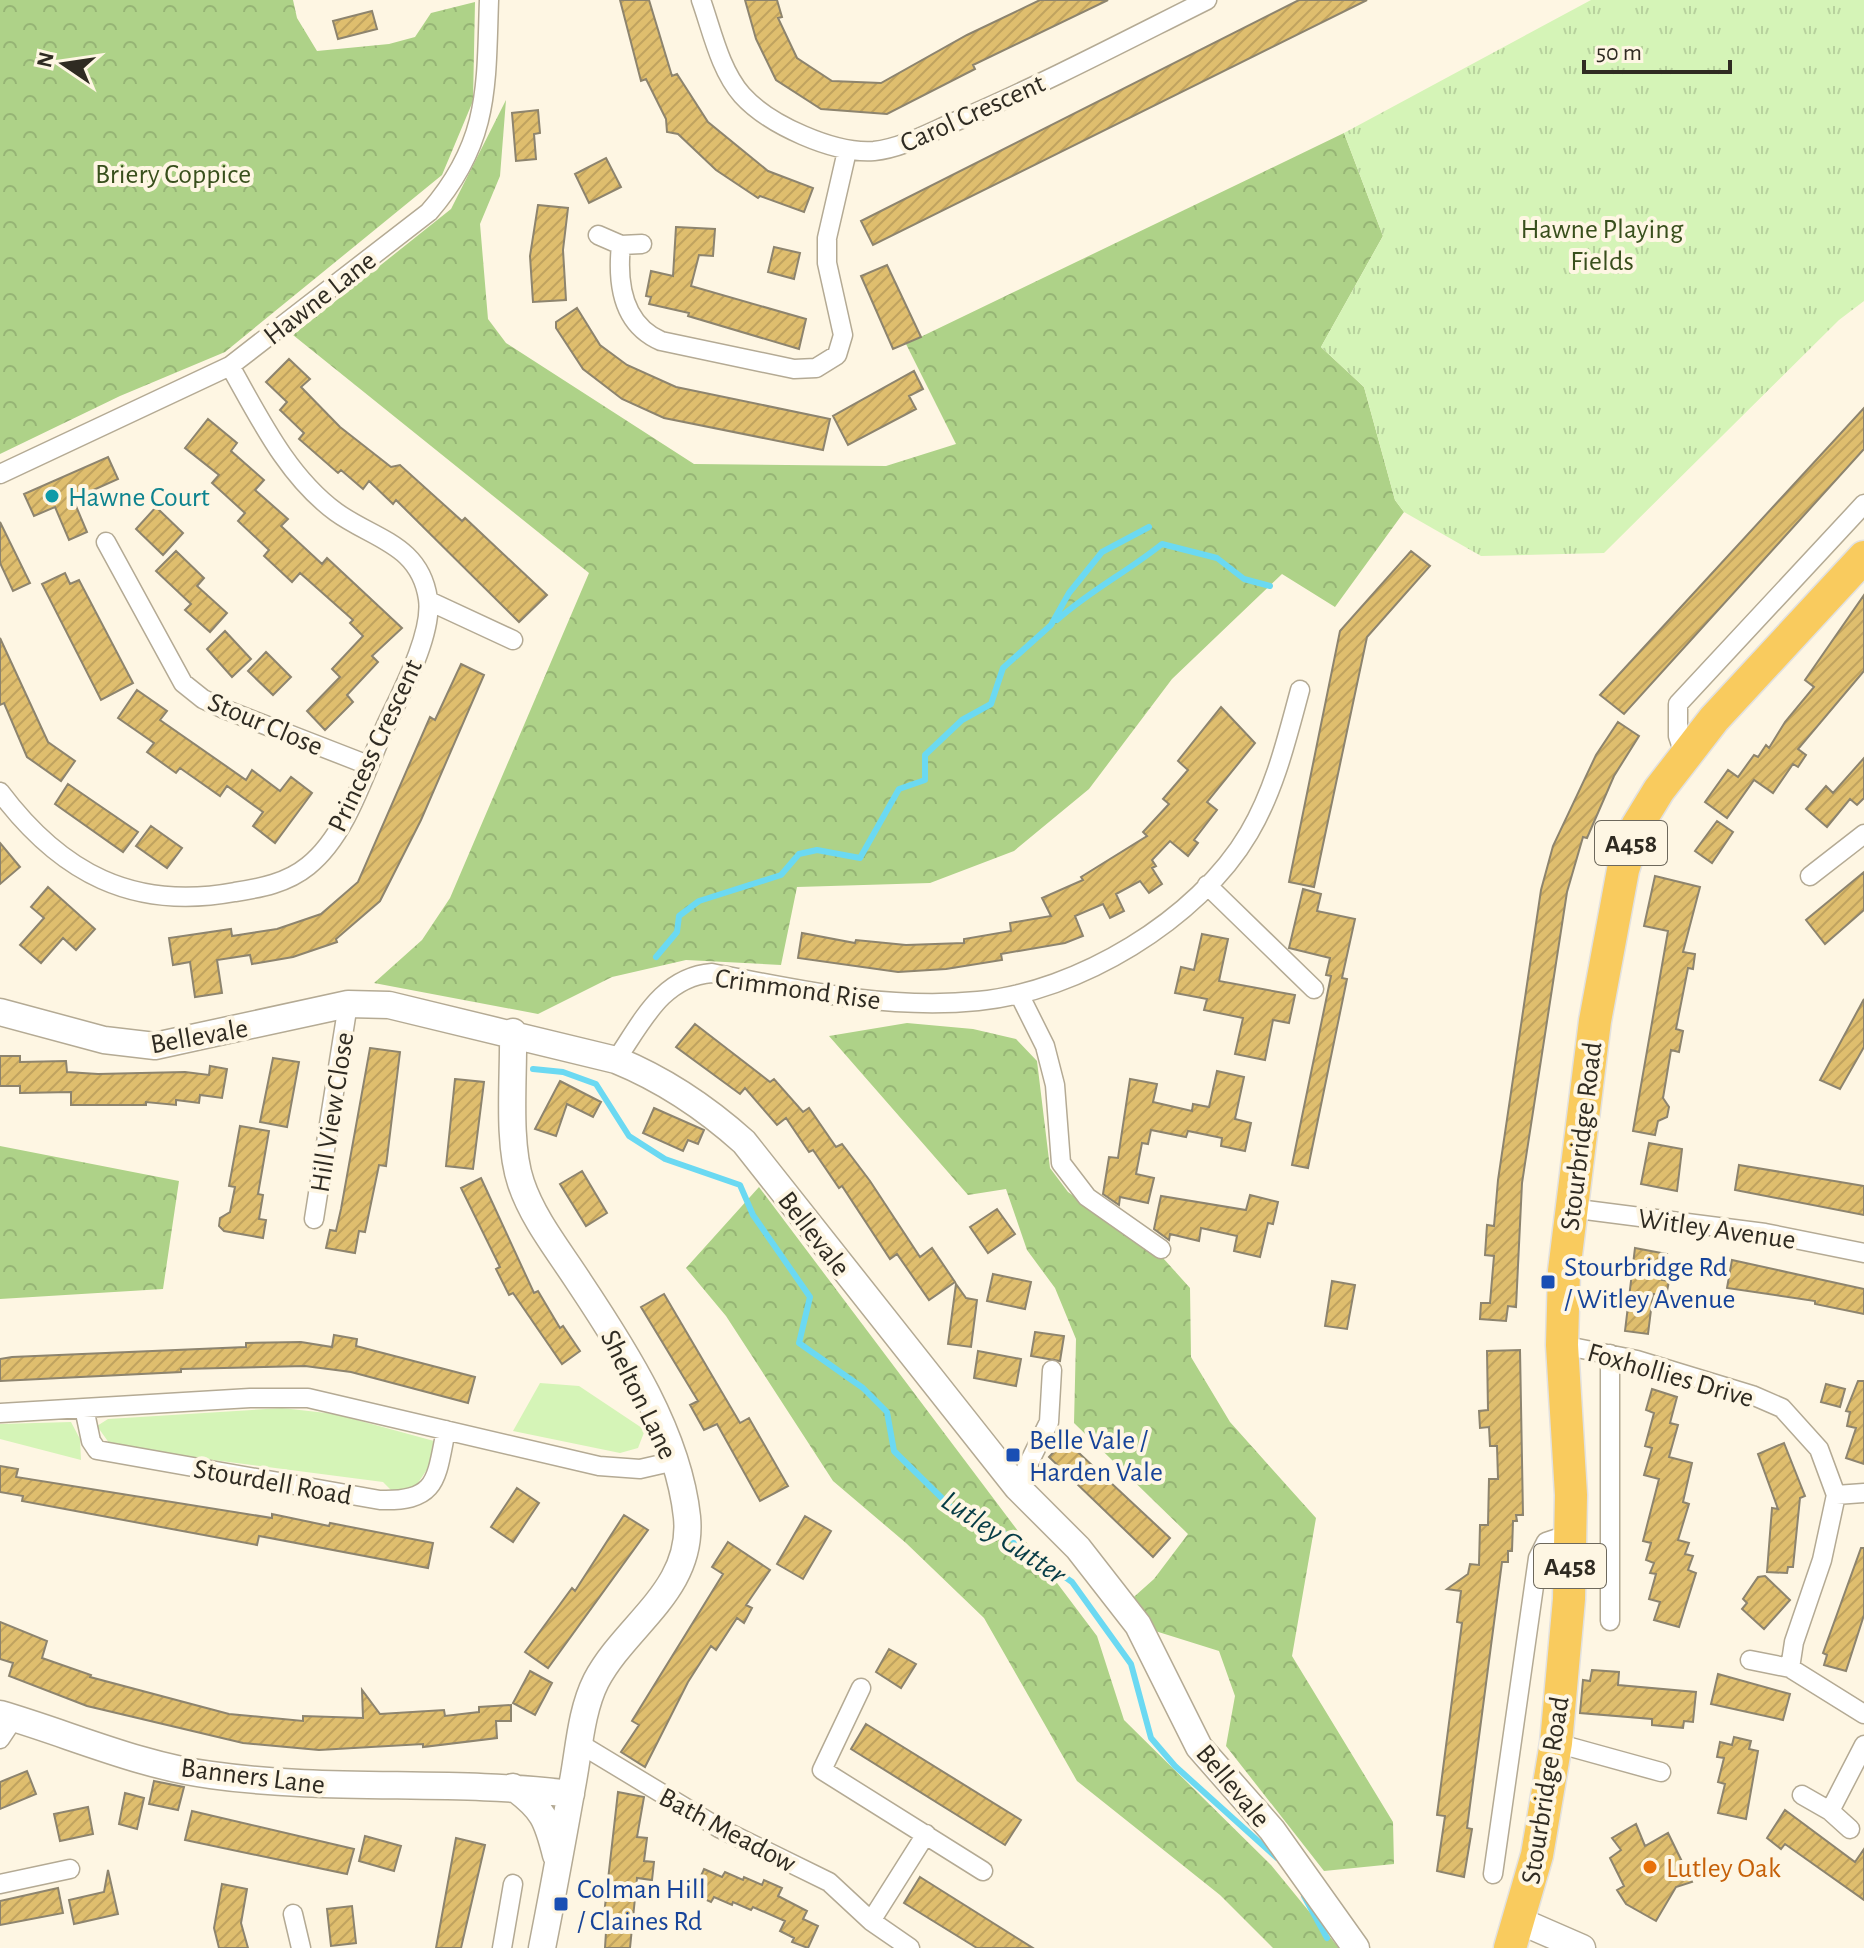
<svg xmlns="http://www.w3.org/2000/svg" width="1864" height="1948" font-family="'Alegreya Sans',sans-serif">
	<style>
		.green { fill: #d5f4b7 }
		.forest { fill: url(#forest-crowns) }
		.park { fill: url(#park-tufts) }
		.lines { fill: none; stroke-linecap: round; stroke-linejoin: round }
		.stream { stroke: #6bd9f2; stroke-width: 6 }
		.building { fill: url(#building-hatch); stroke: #8d846e; stroke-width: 2 }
		.street-casing { stroke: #b4aa94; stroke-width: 21 }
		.secondary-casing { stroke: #b4aa94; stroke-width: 29 }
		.highway-casing { stroke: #e2e1e0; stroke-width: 35 }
		.street { stroke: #fff; stroke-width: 18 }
		.secondary { stroke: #fff; stroke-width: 26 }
		.highway { stroke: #f9cb5e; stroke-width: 32 }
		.culture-dot { fill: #0f9aa8; stroke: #fef6e3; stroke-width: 3 }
		.transit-dot { fill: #1a4fb4; stroke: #fef6e3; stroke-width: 3 }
		.food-dot { fill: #e8710a; stroke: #fef6e3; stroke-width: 3 }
		.labels { text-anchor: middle; stroke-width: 8; stroke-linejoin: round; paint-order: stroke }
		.shield { fill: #fef6e3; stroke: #6d685c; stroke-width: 2 }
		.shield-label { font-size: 26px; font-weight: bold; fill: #2f2b22 }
		.street-label { font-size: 28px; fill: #2f2b22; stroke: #fef6e3 }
		.park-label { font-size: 28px; fill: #384f1c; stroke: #fef6e3 }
		.culture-label { font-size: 28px; fill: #0d838f; stroke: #fef6e3; text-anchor: start }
		.transit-label { font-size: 28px; fill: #164399; stroke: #fef6e3; text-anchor: start }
		.food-label { font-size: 28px; fill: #c56008; stroke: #fef6e3; text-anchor: start }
		.water-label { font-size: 30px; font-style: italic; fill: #063c46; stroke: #fef6e3 }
	</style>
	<defs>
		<pattern id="forest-crowns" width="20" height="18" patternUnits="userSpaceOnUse" patternTransform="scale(2)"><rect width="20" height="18" fill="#aed288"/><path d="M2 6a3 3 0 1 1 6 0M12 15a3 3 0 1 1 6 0" fill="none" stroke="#96b475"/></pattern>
		<pattern id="park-tufts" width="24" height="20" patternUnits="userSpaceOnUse" patternTransform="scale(2)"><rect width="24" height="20" fill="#d5f4b7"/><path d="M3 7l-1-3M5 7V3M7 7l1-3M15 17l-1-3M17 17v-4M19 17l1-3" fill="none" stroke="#b7d19d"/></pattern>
		<pattern id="building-hatch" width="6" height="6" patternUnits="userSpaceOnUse" patternTransform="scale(2)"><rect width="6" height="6" fill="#dfbe6e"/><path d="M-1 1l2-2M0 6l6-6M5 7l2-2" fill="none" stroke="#c0a35f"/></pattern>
	</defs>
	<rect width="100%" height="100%" fill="#fef6e3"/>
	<path class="green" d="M540 1383 579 1386 645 1430 638 1448 620 1453 513 1431Z
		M282 1408 335 1414 434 1441 432 1462 414 1489 394 1493 383 1482 112 1447 97 1426 108 1419Z
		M71 1422 80 1439 81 1460 0 1439V1424Z"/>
	<path class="forest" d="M0 0H293L297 18 317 51 389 44 415 37 431 13 475 2 473 101 442 175 225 352 120 396 0 454Z
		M506 100 500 176 480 224 488 319 506 343 694 464 886 466 956 444 906 344 1344 133 1383 236 1321 347 1364 387 1395 500 1404 512 1335 607 1282 574 1172 679 1089 789 1014 851 930 883 797 887 781 965 686 960 612 977 538 1014 374 983 422 940 450 898 589 573 293 335 451 209Z
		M907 1023 973 1029 1016 1039 1037 1061 1050 1168 1068 1192 1163 1258 1190 1288 1191 1357 1230 1422 1316 1518 1292 1656 1393 1822 1394 1864 1324 1871 1226 1746 1235 1696 1219 1651 1152 1630 1126 1604 1154 1579 1188 1534 1074 1423 1076 1339 1055 1288 1027 1250 1006 1189 968 1195 829 1036Z
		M0 1146 179 1181 163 1289 0 1299Z
		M759 1187 1097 1636 1124 1720 1271 1865 1339 1948H1273L1220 1895 1077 1781 984 1618 906 1543 833 1481 726 1316 686 1268Z"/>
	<path class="park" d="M1591 0H1864V301L1839 320 1604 553 1481 556 1404 512 1395 500 1364 387 1321 347 1383 236 1344 133Z"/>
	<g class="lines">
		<path class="stream" d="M1057 620C1091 590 1127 572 1162 544L1217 558 1244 579 1270 586
			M656 957 677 932 679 916 699 901 781 875 799 854 817 850 860 858 899 789 925 780V755L962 720 991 704 1003 668 1051 625 1069 593 1102 552 1149 527
			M533 1069 563 1072 596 1084 629 1136 665 1159 740 1185 753 1215 810 1297 799 1343 863 1388 887 1412 894 1451 954 1510 992 1525 1072 1582 1131 1664 1151 1738 1175 1766 1277 1858
			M1304 1896 1327 1938"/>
	</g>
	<path class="building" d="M620 0H649L672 76 677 74 708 122 768 171 813 188 804 212 760 196 758 198 716 170 678 134 667 132 666 119 646 79 641 81Z
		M745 0H777L782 17 778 18 797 58 832 81 881 83 967 35 1040 0H1108L973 65 975 69 887 114 821 109 776 80 756 39Z
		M1299 0H1367L873 245 861 221Z
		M372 11 377 29 338 39 333 21Z
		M538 110 540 133 534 134 536 159 516 161 512 113Z
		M606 158 621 187 589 203 575 174Z
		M538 205 568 208 563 250 566 300 533 302 530 256Z
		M676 227 715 229 713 256 699 255 691 286 806 319 799 349 688 316 689 313 649 304 651 297 646 296 651 271 673 276Z
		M774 247 800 253 794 279 768 272Z
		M887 265 921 337 893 349 861 276Z
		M577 308 600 345 627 365 676 387 830 419 823 450 664 418 622 399 583 369 556 328V322Z
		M289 359 310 379 301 387 340 427 391 467 400 465 462 521 465 518 547 595 519 622 396 500 393 504 369 481 363 489 341 470 338 473 299 439 304 433 280 410 287 402 266 382Z
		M914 371 923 389 909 396 916 409 848 445 833 416Z
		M1864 408V449L1624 714 1600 695Z
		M208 419 237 443 231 451 264 480 255 490 288 519 281 526 322 564 327 558 402 628 372 656 378 662 347 695 353 702 325 730 307 711 340 677 332 669 363 636 350 623 353 620 300 573 292 582 264 556 269 550 238 521 245 513 212 483 219 475 185 448Z
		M108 457 118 479 73 499 87 532 69 540 55 507 34 516 24 494Z
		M156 507 183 533 163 555 136 529Z
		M0 522 30 583 13 591 0 563Z
		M176 551 204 578 197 586 227 613 210 632 185 610 191 604 156 571Z
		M1411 551 1430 566 1367 637 1314 887 1289 882 1340 631Z
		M65 573 70 584 79 580 133 683 101 700 42 584Z
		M1864 595V671L1798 749 1806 755 1798 767 1793 764 1773 793 1754 780 1727 818 1705 802 1728 770 1738 777 1754 755 1758 757 1766 745 1769 748 1785 722 1814 687 1805 680Z
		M225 631 251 659 232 677 207 649Z
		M0 638 48 742 75 761 61 781 27 757 4 703 0 705Z
		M266 652 291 677 273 695 248 671Z
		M461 664 484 675 421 820 380 901 336 939 337 942 293 957 252 964 250 955 217 960 222 993 195 997 190 962 173 965 169 938 231 929 232 936 277 929 321 914 358 882 430 717 435 720Z
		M137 690 167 711 160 720 246 780 252 770 280 791 291 777 312 793 275 843 253 826 263 812 227 786 220 796 180 768 176 773 147 752 154 743 118 718Z
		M1221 707 1255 743 1207 802 1217 810 1194 840 1198 843 1188 856 1170 841 1152 860 1156 866 1152 868 1162 884 1149 893 1140 881 1116 894 1124 911 1110 918 1103 904 1075 916 1083 936 1065 943 1001 954 1002 960 946 969 898 972 798 958 802 933 855 943 856 940 906 945 964 943V939L1011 931 1010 923 1051 916 1042 898 1083 880 1081 877 1147 836 1143 832 1169 804 1163 799 1188 770 1178 761Z
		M1618 722 1639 736 1614 776 1587 838 1583 837 1567 892 1522 1183 1516 1307 1508 1306 1506 1321 1480 1319 1481 1303H1490L1494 1256 1485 1255 1487 1225 1494 1226 1498 1180 1541 890 1553 846 1596 755Z
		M1864 758V798L1857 805 1850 799 1827 827 1806 809 1826 786 1833 793Z
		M68 784 138 832 123 852 55 804Z
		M1717 821 1733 832 1712 863 1695 851Z
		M151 826 182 848 167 868 136 846Z
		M0 843 20 867 0 884Z
		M1864 872V910L1825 944 1806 920Z
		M1655 876 1700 887 1683 952 1695 954 1693 969 1688 968 1676 1029 1683 1031 1679 1052 1671 1050 1663 1098 1669 1107 1667 1117 1658 1121 1655 1135 1633 1131 1668 931 1644 926Z
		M48 887 95 929 76 950 63 938 41 963 20 945 44 918 31 907Z
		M1303 889 1321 894 1317 911 1355 919 1342 978 1347 979 1308 1168 1292 1165 1331 976 1326 975 1330 958 1289 948Z
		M1202 934 1228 939 1219 981 1295 995 1289 1023 1273 1020 1265 1060 1235 1054 1243 1018 1204 1010 1207 999 1175 993 1181 967 1194 970Z
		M1864 999V1047L1840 1089 1820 1080Z
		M695 1024 770 1082 774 1079 803 1112 809 1108 836 1147 842 1144 870 1181 920 1257 932 1248 955 1282 929 1300 897 1254 890 1259 842 1186 839 1188 813 1150 809 1152 786 1118 777 1125 745 1088 740 1094 676 1047Z
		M370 1048 400 1052 386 1166 379 1165 365 1232 359 1231 355 1253 326 1248 330 1230 336 1231 341 1209Z
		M0 1056H20V1062L66 1061 67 1072 98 1074 185 1072 209 1075 210 1066 227 1069 222 1098 200 1095 199 1103 176 1100V1105L146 1102V1105H71V1092L20 1093V1086H0Z
		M273 1058 299 1062 287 1127 260 1122Z
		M1217 1071 1244 1077 1235 1119 1251 1123 1245 1151 1221 1146 1222 1138 1188 1131 1186 1137 1151 1130 1148 1144 1142 1143 1136 1174 1154 1178 1148 1203 1120 1197 1119 1205 1103 1194 1109 1157 1118 1158 1130 1079 1157 1084 1153 1102 1192 1111 1193 1104 1209 1107Z
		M455 1079 484 1082 473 1169 446 1166Z
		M560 1081 601 1102 593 1117 567 1104 556 1136 535 1129Z
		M654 1108 704 1130 698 1144 688 1140 683 1151 643 1133Z
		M240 1126 269 1131 258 1194 263 1195 259 1219 266 1220 263 1238 224 1231 219 1226 220 1218 230 1212 235 1187 229 1186Z
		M1649 1143 1682 1149 1677 1191 1641 1184Z
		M1739 1165 1864 1186V1215L1735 1190Z
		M582 1171 607 1213 586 1226 560 1184Z
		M481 1178 534 1293 538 1291 560 1328 563 1326 580 1351 562 1364 513 1293 509 1295 496 1269 500 1267 461 1188Z
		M1250 1195 1278 1202 1273 1224 1268 1223 1260 1257 1234 1251 1237 1236 1201 1228 1199 1241 1170 1234 1169 1240 1154 1229 1161 1196 1246 1210Z
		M997 1209 1015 1234 988 1253 970 1227Z
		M1635 1248 1667 1254 1662 1280 1669 1281 1666 1296 1653 1294 1648 1334 1625 1331Z
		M1732 1260 1864 1289V1314L1815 1304V1301L1727 1288Z
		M993 1274 1031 1282 1025 1309 987 1301Z
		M1332 1281 1355 1285 1347 1329 1325 1326Z
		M956 1284 966 1298 977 1300 971 1347 948 1344Z
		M664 1294 740 1423 749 1418 788 1486 760 1501 717 1424 704 1430 690 1405 698 1401 641 1307Z
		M1035 1332 1064 1336 1060 1361 1031 1356Z
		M334 1335 357 1339 356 1346 475 1377 468 1403 351 1372 305 1366 181 1369V1372L0 1381V1359L12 1357 246 1347V1343L301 1342 332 1347Z
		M1520 1350 1523 1515H1516L1517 1521H1513L1512 1551H1508V1562H1502L1467 1828 1472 1829 1464 1877 1437 1871 1445 1816 1437 1815 1462 1623 1457 1622 1461 1591 1447 1589 1468 1574 1470 1564 1479 1565 1480 1525H1488L1489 1479H1498L1497 1446H1490L1489 1427 1480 1428 1479 1411 1488 1410 1487 1351Z
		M978 1351 1021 1359 1016 1386 974 1378Z
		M1858 1381H1864V1464L1846 1458 1856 1428 1847 1426 1850 1412 1846 1411Z
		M1826 1384 1845 1389 1840 1407 1821 1402Z
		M1652 1389 1677 1397 1670 1423 1678 1425 1669 1457 1692 1463 1683 1502 1689 1504 1678 1540 1689 1543 1685 1554 1693 1556 1688 1570 1696 1573 1679 1627 1654 1620 1660 1602 1649 1599 1656 1574 1650 1573 1654 1563 1646 1560 1651 1543 1643 1541 1659 1479 1644 1475 1652 1448 1645 1446 1654 1413 1646 1410Z
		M1065 1440 1170 1538 1153 1557 1049 1457Z
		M1784 1443 1805 1496 1800 1498 1793 1567H1788L1787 1573 1767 1572 1772 1508 1778 1509 1758 1454Z
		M0 1466 18 1469 16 1477 272 1518V1514L329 1526 330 1523 433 1543 428 1568 259 1536 257 1545 22 1501 23 1496 0 1492Z
		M517 1488 539 1503 513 1542 491 1527Z
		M624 1515 648 1530 548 1668 525 1652 572 1588 575 1591Z
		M805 1516 831 1531 803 1579 777 1564Z
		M728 1542 770 1570 746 1605 752 1608 744 1623 737 1618 716 1650 711 1646 688 1682 645 1767 621 1752 639 1725 632 1721 723 1574 712 1567Z
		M1861 1548H1864V1615L1846 1671 1824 1665 1827 1655 1823 1653Z
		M1765 1576 1790 1600 1764 1629 1742 1609 1747 1603 1743 1599 1758 1577Z
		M0 1622 47 1641 42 1658 91 1675 90 1677 229 1714 303 1721V1716L363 1718 362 1690 380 1714 444 1710 445 1716 479 1712V1707L511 1705V1721H496L497 1738 423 1747V1744L319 1750 243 1743 87 1706 9 1676 13 1663 0 1659Z
		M889 1649 916 1664 901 1688 876 1672Z
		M1592 1670 1619 1672 1618 1685 1696 1692 1693 1722 1684 1721 1683 1728 1652 1725V1719L1580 1713 1583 1680 1590 1681Z
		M530 1671 552 1683 535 1715 513 1703Z
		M1718 1674 1790 1694 1783 1720 1711 1704Z
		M866 1724 1021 1820 1005 1845 851 1749Z
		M1734 1737 1751 1741 1749 1749 1758 1751 1746 1819 1718 1813 1725 1784 1718 1782 1724 1758 1717 1757 1720 1742 1732 1745Z
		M27 1771 36 1794 0 1809V1782Z
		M154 1781 184 1787 178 1810 149 1804Z
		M618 1792 644 1797 637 1837 647 1838 644 1861 654 1862 652 1880 637 1878 630 1948H605L607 1916 604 1915Z
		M125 1793 144 1798 137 1829 119 1824Z
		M88 1807 93 1834 60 1841 54 1814Z
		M1785 1810 1855 1862 1864 1849V1900L1785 1844 1781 1849 1767 1838Z
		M192 1811 354 1849 347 1874 185 1840Z
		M1636 1824 1645 1846 1668 1833 1692 1882 1676 1887 1656 1921 1626 1904 1617 1890 1624 1886 1610 1858 1621 1850 1612 1838Z
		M365 1836 401 1846 394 1871 359 1861Z
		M456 1838 485 1845 461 1948H436Z
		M704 1869 722 1877 725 1872 743 1880 744 1877 762 1885 764 1880 782 1888 778 1896 807 1911 803 1919 818 1926 808 1948 792 1942 794 1938 780 1931 785 1921 753 1907 751 1910 733 1902 732 1905 714 1897 711 1902 693 1894Z
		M108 1870 118 1914 74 1924 69 1900 104 1892Z
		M920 1877 1033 1948H977L904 1903Z
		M222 1884 247 1889 241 1923 248 1948H219L214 1928Z
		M58 1888 63 1913 0 1925V1901Z
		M352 1906 356 1943 331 1946 327 1909Z"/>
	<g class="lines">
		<g class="street-casing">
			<path id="street" d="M701 0C712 31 720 70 742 95 769 125 834 154 874 151 903 148 932 131 959 120 1043 84 1125 41 1207 0
				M598 235 621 245 642 244
				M621 245C617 283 622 324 661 341L794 369 816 368 837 355 843 335 827 263V238L847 151
				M0 474 230 366 429 212C490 142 486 87 489 0
				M106 542 183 683 203 699 224 709 368 765
				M429 601 513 640
				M1685 757 1678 736V704L1864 504
				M0 792C61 873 133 911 235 892 261 888 287 883 308 866 348 834 365 771 386 725 401 693 433 634 428 599 420 544 373 539 336 512 287 476 259 417 230 366
				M1810 876 1864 834
				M1207 885 1314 989
				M1019 994 1045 1046 1055 1085 1061 1163 1087 1197 1161 1249
				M616 1060C642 1022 662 977 712 973 800 990 888 1010 978 1001 1077 992 1198 920 1249 833 1275 789 1287 738 1300 690
				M1570 1208 1765 1233 1864 1253
				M314 1219 348 1004
				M1562 1345 1637 1360 1752 1395 1782 1408 1819 1449 1836 1495 1822 1560 1794 1642 1790 1668 1864 1714
				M1610 1354V1621
				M84 1408 91 1441 97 1450 380 1500C438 1502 436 1479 446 1430
				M0 1413 250 1398H308L599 1466 640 1469 675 1461
				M1017 1487 1049 1422 1052 1370
				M1836 1495 1864 1493
				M1750 1660 1790 1668
				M861 1688 822 1770 983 1871
				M0 1739 14 1718
				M1556 1743 1661 1772
				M580 1744 719 1828 829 1882 871 1921 910 1948
				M1802 1795 1830 1811 1850 1829
				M1830 1811 1864 1745
				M1493 1874 1538 1558 1546 1542 1570 1534
				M0 1884 70 1869
				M293 1914 301 1948
				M871 1921 926 1834
				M502 1948 513 1884"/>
		</g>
		<g class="secondary-casing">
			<path id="secondary" d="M0 1012 104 1040 155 1046 348 1004 389 1005 616 1060C665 1080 705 1107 744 1142L1017 1487 1078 1548 1138 1625 1199 1747 1272 1830 1356 1948
				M513 1032C514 1077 507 1142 521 1183 533 1219 559 1251 579 1282 625 1351 678 1433 687 1517 694 1590 626 1624 596 1681 581 1711 579 1749 573 1781 563 1837 553 1893 542 1948
				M0 1714C69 1734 140 1766 211 1775 331 1792 451 1779 571 1794
				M513 1787C543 1809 547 1819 556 1855
				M1520 1921 1582 1948"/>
		</g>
		<g class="highway-casing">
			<path id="highway" d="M1510 1948 1537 1855 1556 1743 1569 1599 1571 1495 1562 1345 1564 1271 1595 1021 1623 870 1637 826 1659 790 1714 719 1864 557"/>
		</g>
		<use href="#street" class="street"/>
		<use href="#secondary" class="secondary"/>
		<use href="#highway" class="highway"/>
	</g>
	<circle class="culture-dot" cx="52" cy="496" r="8"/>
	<g class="transit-dot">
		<rect x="1540" y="1274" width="16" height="16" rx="4"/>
		<rect x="1005" y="1447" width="16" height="16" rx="4"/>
		<rect x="553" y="1896" width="16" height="16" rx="4"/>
	</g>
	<circle class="food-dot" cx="1650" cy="1867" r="8"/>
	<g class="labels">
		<g class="shield">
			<rect x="1595" y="821" width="72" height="44" rx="6"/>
			<rect x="1534" y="1544" width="72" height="44" rx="6"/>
		</g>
		<g class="shield-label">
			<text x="1631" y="852">A458</text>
			<text x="1570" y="1575">A458</text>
		</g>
		<g class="street-label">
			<text transform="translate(972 112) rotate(-24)" y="10">Carol Crescent</text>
			<text transform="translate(319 297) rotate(-38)" y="10">Hawne Lane</text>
			<text transform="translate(266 723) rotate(23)" y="10">Stour Close</text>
			<text transform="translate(374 745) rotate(-65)" y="10">Princess Crescent</text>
			<text transform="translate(798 988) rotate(8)" y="10">Crimmond Rise</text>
			<text transform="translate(199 1035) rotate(-10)" y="10">Bellevale</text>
			<text transform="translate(331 1112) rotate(-81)" y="10">Hill View Close</text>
			<text transform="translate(1580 1136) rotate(-83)" y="10">Stourbridge Road</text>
			<text transform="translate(1717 1228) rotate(8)" y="10">Witley Avenue</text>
			<text transform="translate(815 1233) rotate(52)" y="10">Bellevale</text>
			<text transform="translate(1671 1374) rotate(16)" y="10">Foxhollies Drive</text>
			<text transform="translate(640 1394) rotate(64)" y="10">Shelton Lane</text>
			<text transform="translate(273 1481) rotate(10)" y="10">Stourdell Road</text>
			<text transform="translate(253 1775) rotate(7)" y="10">Banners Lane</text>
			<text transform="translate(1234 1785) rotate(50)" y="10">Bellevale</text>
			<text transform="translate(1544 1790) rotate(-81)" y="10">Stourbridge Road</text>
			<text transform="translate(728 1829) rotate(28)" y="10">Bath Meadow</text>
		</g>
		<g class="park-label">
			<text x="173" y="183">Briery Coppice</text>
			<text x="1602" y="238">Hawne Playing<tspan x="1602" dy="32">Fields</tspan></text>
		</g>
		<g class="culture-label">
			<text x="68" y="506">Hawne Court</text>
		</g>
		<g class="transit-label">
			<text x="1564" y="1276">Stourbridge Rd<tspan x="1564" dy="32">/ Witley Avenue</tspan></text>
			<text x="1029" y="1449">Belle Vale /<tspan x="1029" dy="32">Harden Vale</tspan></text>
			<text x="577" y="1898">Colman Hill<tspan x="577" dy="32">/ Claines Rd</tspan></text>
		</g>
		<g class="food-label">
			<text x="1666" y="1877">Lutley Oak</text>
		</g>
		<g class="water-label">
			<text transform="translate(1004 1537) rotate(34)" y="10">Lutley Gutter</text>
		</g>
	</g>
	<g transform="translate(64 64) rotate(283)" stroke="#fef6e3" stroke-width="6" paint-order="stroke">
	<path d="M0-6L14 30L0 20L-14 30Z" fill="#2f2b22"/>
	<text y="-12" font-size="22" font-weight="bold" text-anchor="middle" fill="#2f2b22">N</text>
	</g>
	<path d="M1584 60v12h146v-12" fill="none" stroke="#2f2b22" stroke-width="4"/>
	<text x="1596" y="60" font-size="24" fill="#2f2b22" stroke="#fef6e3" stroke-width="6" paint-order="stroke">50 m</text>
</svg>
